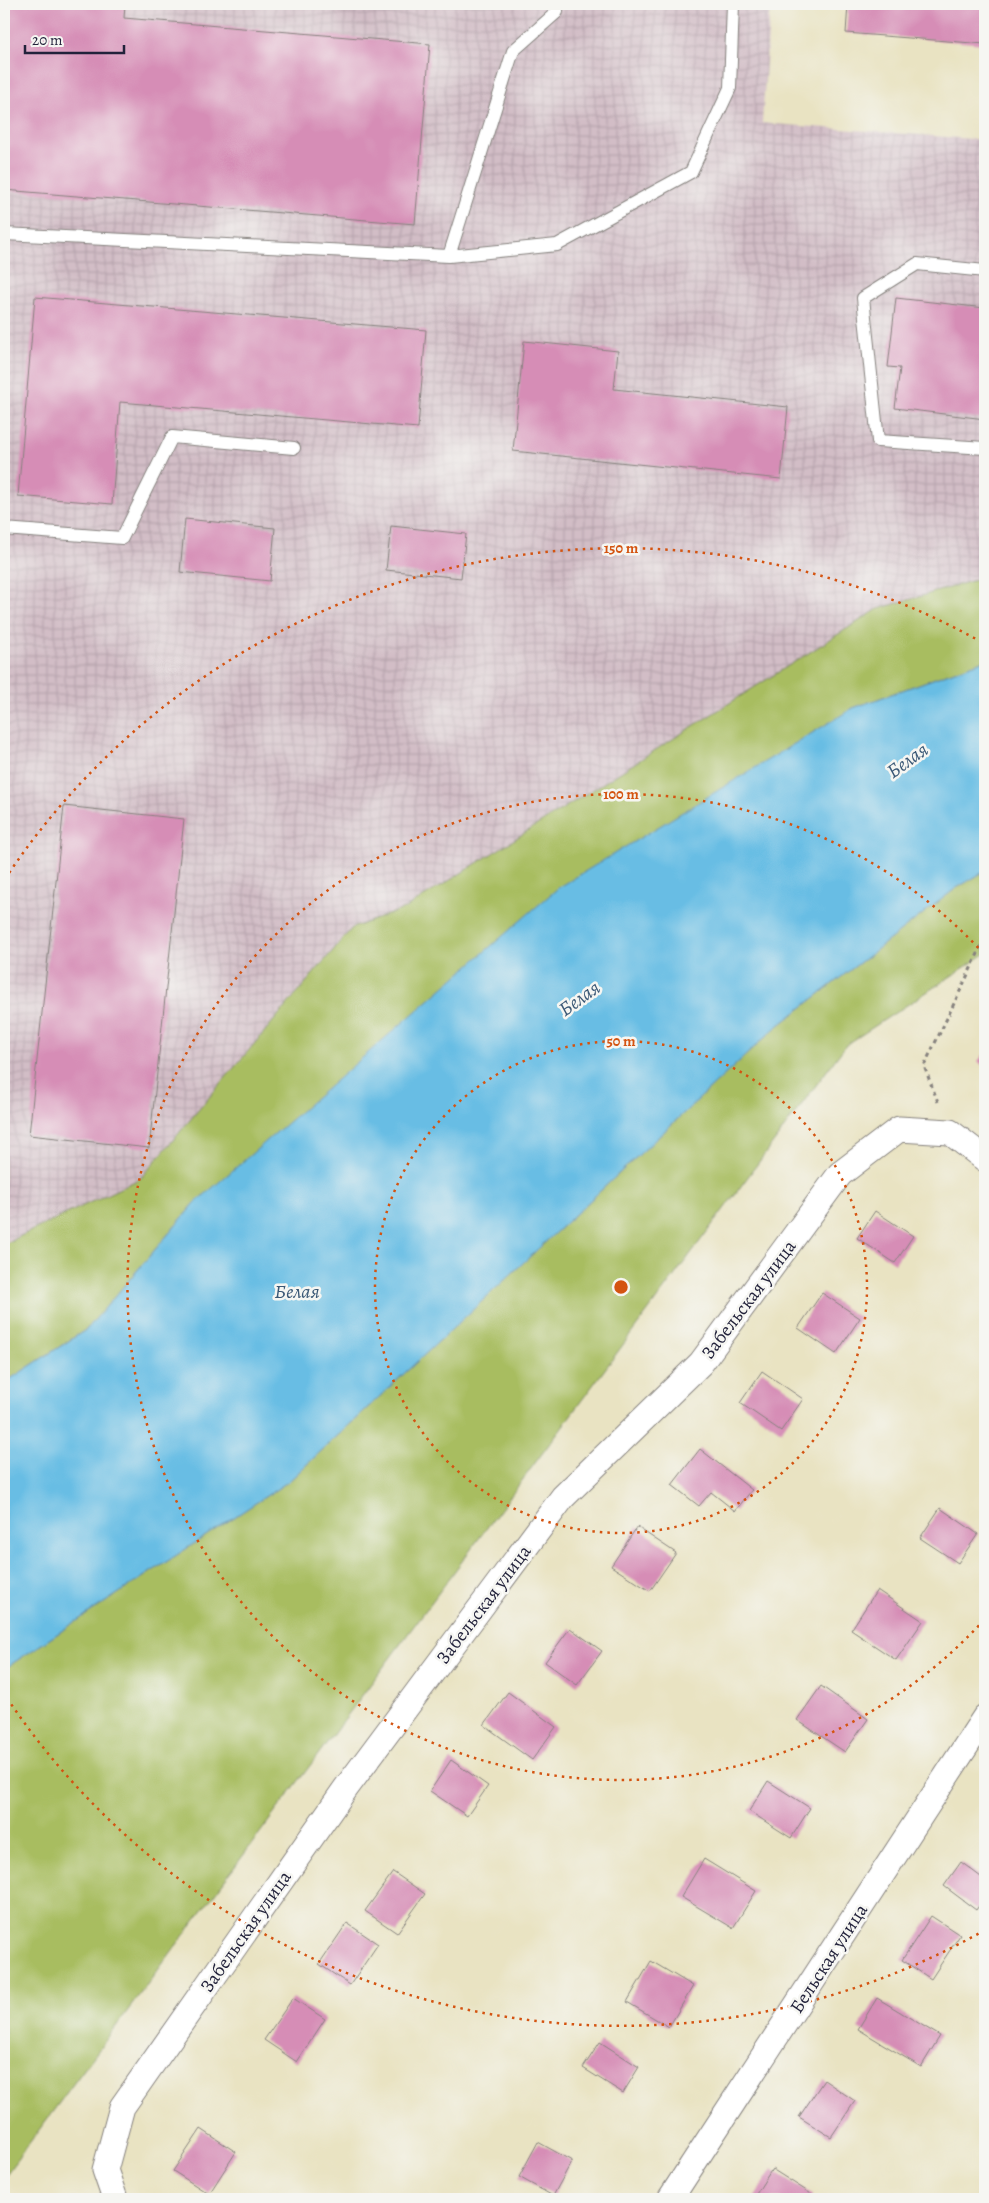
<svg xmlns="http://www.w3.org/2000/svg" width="989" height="2203" font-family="Alegreya,serif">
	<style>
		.industrial { fill: url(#industrial-grid) }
		.grass { fill: #a8bd61; stroke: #65704e }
		.water { fill: #67bde4; stroke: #447090 }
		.building { fill: #d68db6 }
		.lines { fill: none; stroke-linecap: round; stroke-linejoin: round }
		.service-casing { stroke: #86827e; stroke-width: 14 }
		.minor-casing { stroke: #86827e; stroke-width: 27 }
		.path { stroke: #86827e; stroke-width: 3; stroke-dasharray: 4 4; stroke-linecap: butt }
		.service { stroke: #fff; stroke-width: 12 }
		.minor { stroke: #fff; stroke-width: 25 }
		.ring { fill: none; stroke: #d45411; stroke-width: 2.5; stroke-dasharray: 2.5 5 }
		.labels { text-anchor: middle; stroke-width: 5; stroke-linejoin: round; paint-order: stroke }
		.street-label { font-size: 19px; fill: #22223b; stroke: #f6f6f2 }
		.water-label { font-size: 20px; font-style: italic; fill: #3a5876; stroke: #f6f6f2 }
		.centre { fill: #d45411; stroke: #f6f6f2; stroke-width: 2.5 }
		.ring-label { font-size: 15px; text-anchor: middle; font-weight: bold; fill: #d45411; stroke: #f6f6f2; stroke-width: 5; stroke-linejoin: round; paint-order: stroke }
	</style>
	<defs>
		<pattern id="industrial-grid" width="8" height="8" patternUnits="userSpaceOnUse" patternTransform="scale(1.25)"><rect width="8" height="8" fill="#d2bdc6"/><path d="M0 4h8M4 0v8" fill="none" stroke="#b4a2ab"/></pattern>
	</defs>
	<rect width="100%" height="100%" fill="#f6f6f2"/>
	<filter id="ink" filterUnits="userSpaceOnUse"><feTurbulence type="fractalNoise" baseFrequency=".02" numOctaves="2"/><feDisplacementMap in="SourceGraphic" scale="10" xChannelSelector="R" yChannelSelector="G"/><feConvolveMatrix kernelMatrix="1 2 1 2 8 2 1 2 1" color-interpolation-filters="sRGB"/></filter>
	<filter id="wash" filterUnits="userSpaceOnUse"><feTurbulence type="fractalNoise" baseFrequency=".0096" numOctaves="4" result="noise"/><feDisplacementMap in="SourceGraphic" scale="20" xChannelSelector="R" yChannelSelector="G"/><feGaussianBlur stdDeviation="1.12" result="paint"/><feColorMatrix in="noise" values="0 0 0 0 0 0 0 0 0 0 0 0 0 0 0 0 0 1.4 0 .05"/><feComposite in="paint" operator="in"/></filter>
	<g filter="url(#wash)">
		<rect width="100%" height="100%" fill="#e9e3c2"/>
		<path class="industrial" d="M4 4H770L762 123 985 140V577L878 609 406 908 352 928 141 1178 4 1244Z"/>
		<path class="grass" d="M985 577V660L853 708 195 1203 87 1329 4 1383V1244L141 1178 352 928 406 908 878 609Z
			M985 871V954L846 1045 4 2177V1669L289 1481 774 1029 955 889Z"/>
		<path class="water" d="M985 660V871L955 889 774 1029 289 1481 4 1669V1383L87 1329 195 1203 558 888 853 708Z"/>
		<g id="blocks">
			<path class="building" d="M4 4H125L124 18 430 44 415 224 4 190Z
				M848 4H985V44L846 33Z
				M35 297 426 330 418 428 120 402 112 504 18 496Z
				M896 298 985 308V419L895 408 900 368 888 367Z
				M524 341 618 351 614 389 788 407 781 479 513 451Z
				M185 519 275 528 270 581 180 572Z
				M391 526 466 534 461 578 386 570Z
				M64 806 184 819 149 1148 29 1135Z
				M985 1053V1068L978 1061Z
				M875 1211 913 1236 895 1263 857 1238Z
				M822 1293 860 1318 836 1354 798 1328Z
				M762 1371 803 1399 781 1431 740 1403Z
				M700 1449 752 1490 735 1511 711 1492 699 1506 672 1485Z
				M940 1508 978 1534 958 1563 920 1538Z
				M637 1527 676 1553 650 1591 611 1566Z
				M877 1590 923 1621 896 1660 851 1630Z
				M570 1628 602 1651 577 1685 545 1662Z
				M821 1686 868 1719 845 1752 797 1720Z
				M508 1692 556 1727 532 1760 484 1725Z
				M451 1760 488 1786 467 1816 430 1791Z
				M768 1781 810 1808 791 1838 749 1811Z
				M704 1859 756 1891 733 1928 681 1897Z
				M961 1862 985 1880V1897L976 1910 944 1886Z
				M393 1872 425 1894 397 1933 365 1911Z
				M931 1916 960 1935 931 1979 902 1960Z
				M347 1923 378 1944 350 1985 319 1964Z
				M651 1961 693 1986 669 2027 627 2002Z
				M293 1998 325 2019 297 2062 264 2040Z
				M877 1998 940 2036 921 2067 858 2029Z
				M600 2042 639 2067 623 2093 583 2068Z
				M824 2080 855 2101 831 2137 799 2117Z
				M201 2129 236 2152 209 2194 173 2171Z
				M538 2142 572 2161 553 2196 519 2177Z
				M772 2169 813 2195 810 2199H753Z"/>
		</g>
	</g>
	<g filter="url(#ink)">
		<use href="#blocks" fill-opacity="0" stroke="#86827e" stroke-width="1"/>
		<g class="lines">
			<g class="service-casing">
				<path id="service" d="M4 234 449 256 557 245 691 172 730 88 733 4
					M449 256 513 51 557 12V4
					M985 271 917 264 863 298 878 441 985 448
					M4 529 122 538 172 437 294 448"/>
			</g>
			<g class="minor-casing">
				<path id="minor" d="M115 2199 105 2170 122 2107 346 1788 563 1497 701 1363 840 1174 899 1129 950 1132 985 1159
					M670 2199 985 1717"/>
			</g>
			<path class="path" d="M938 1102 924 1066 985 939"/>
			<use href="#service" class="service"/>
			<use href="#minor" class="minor"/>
		</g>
	</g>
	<g class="ring">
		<circle cx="621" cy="1287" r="246"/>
		<path d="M984 1620A493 493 0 1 1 984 954"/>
		<path d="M985 1930A739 739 0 0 1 5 1695M5 879A739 739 0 0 1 985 644"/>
	</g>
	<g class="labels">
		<g class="street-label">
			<text transform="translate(748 1299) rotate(-53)" y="7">Забельская улица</text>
			<text transform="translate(483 1604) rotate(-53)" y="7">Забельская улица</text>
			<text transform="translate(245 1931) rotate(-55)" y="7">Забельская улица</text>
			<text transform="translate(828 1958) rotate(-57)" y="7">Бельская улица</text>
		</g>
		<g class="water-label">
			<text transform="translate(907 760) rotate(-36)" y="7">Белая</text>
			<text transform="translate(579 998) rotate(-36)" y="7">Белая</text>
			<text x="297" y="1298">Белая</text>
		</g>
	</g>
	<circle cx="621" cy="1287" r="8" class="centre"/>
	<g class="ring-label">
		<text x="621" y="553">150 m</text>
		<text x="621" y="799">100 m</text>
		<text x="621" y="1046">50 m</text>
	</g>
	<rect width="989" height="2203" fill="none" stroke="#f6f6f2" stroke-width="20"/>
	<path d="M25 45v8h99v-8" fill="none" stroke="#22223b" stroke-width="2.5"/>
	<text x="32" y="45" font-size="15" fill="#22223b" stroke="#f6f6f2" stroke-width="4" paint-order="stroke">20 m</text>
</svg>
